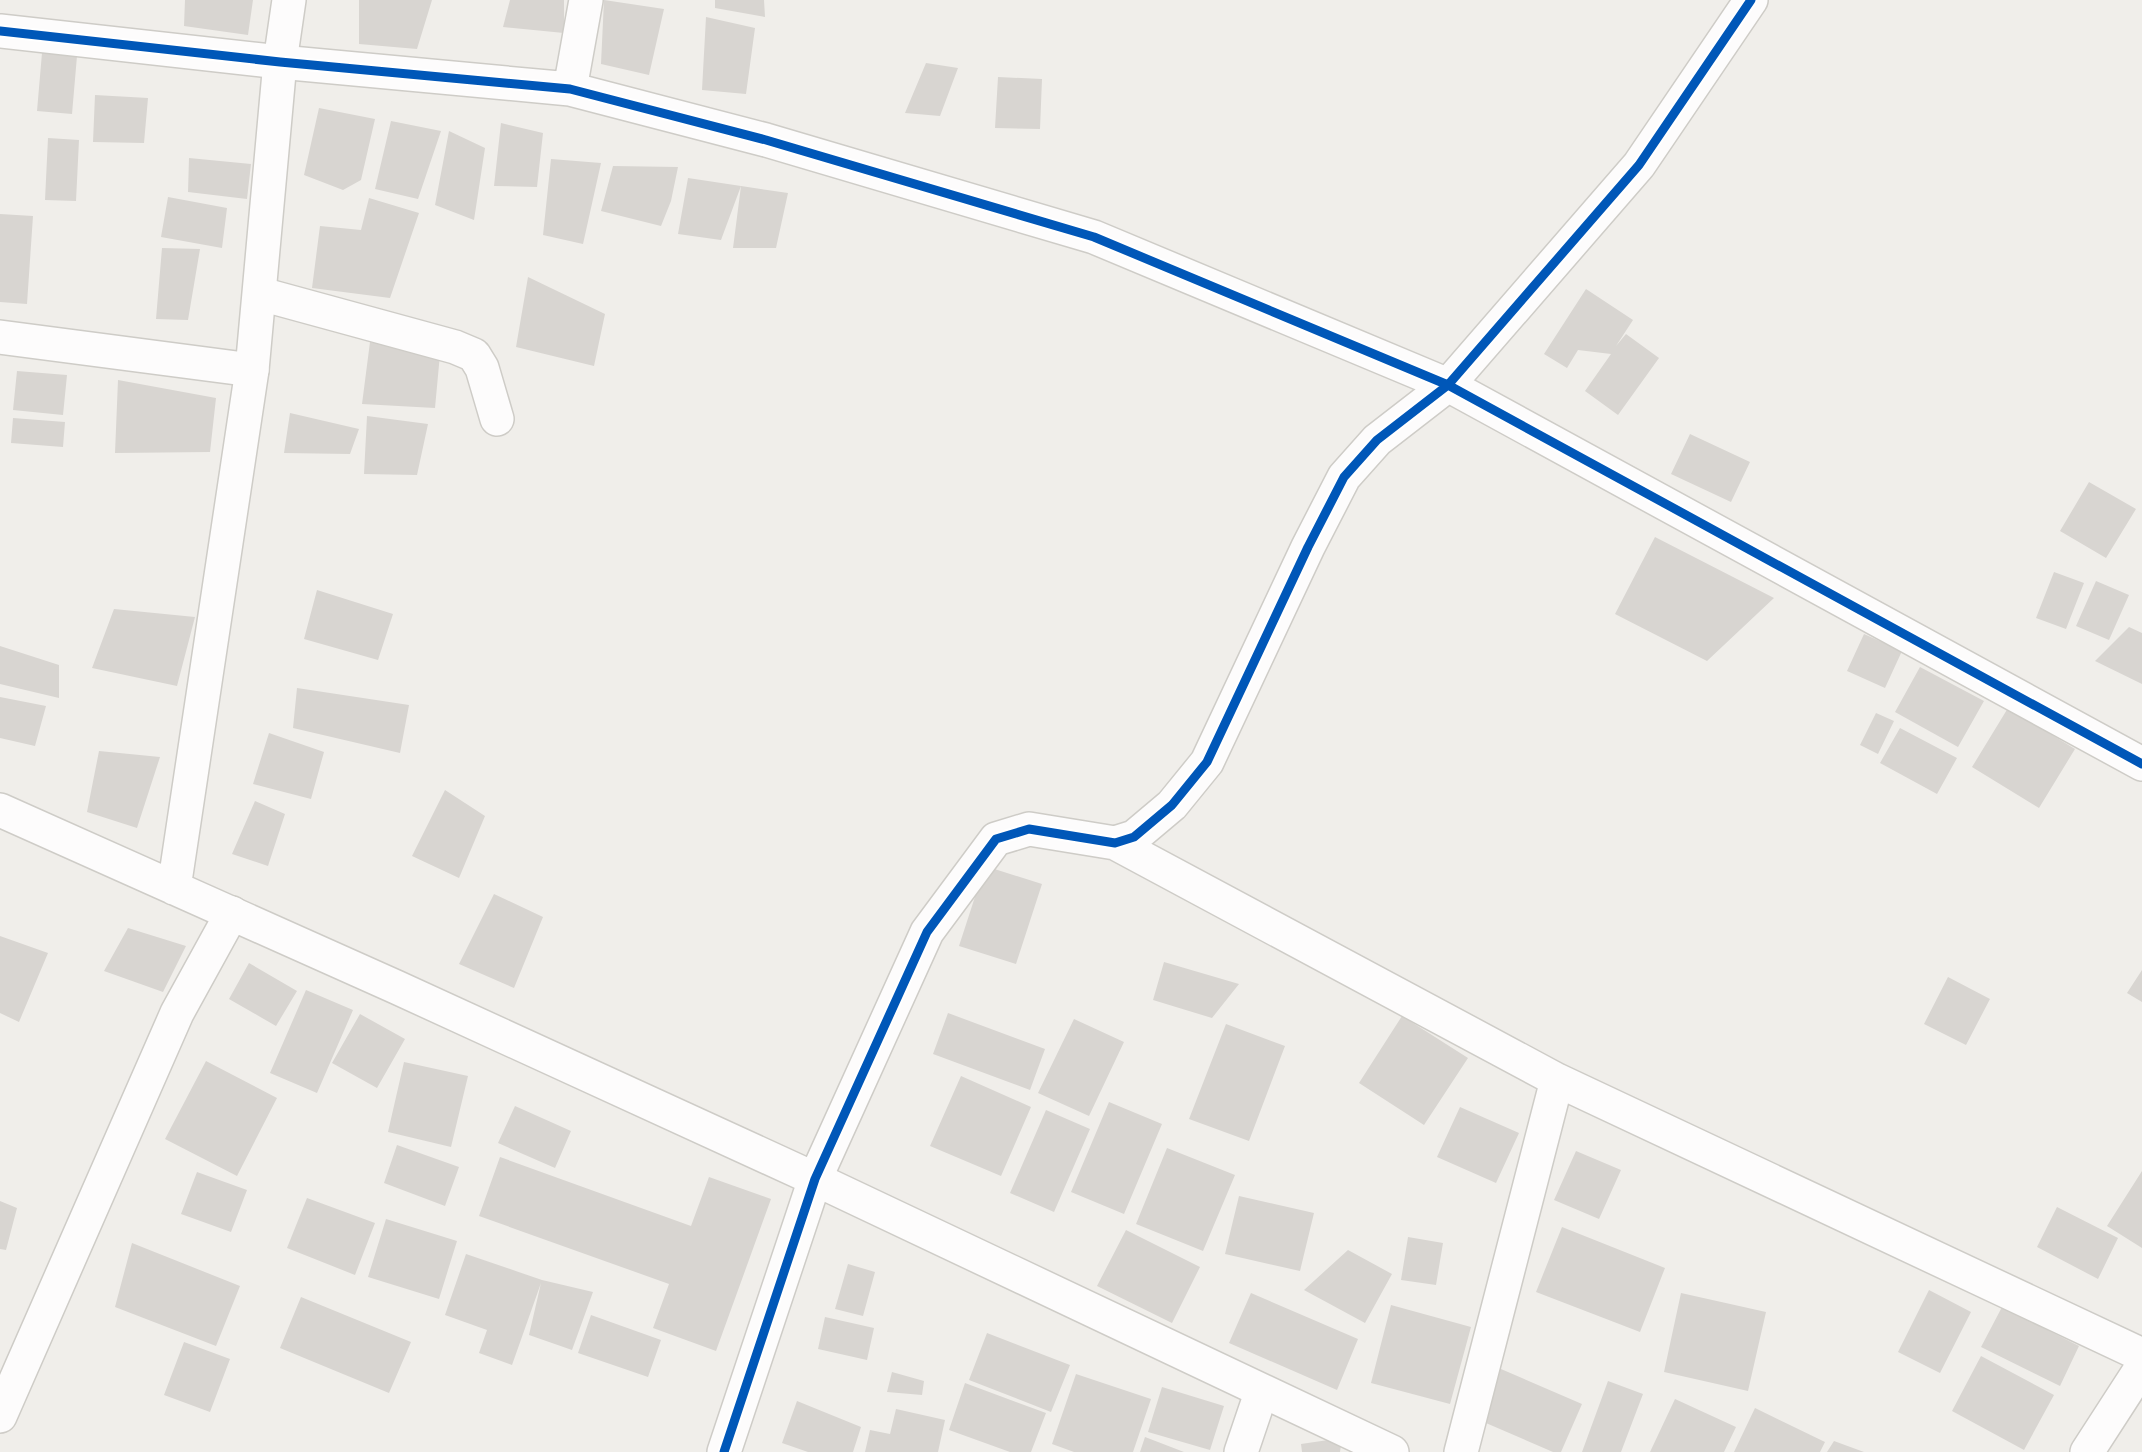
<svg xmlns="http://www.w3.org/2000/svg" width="2142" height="1452" font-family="'Sofia Sans Condensed',sans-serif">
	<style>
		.building { fill: #d8d5d1 }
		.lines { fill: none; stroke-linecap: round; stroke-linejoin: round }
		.minor-casing { stroke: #ceccc7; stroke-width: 36 }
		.tertiary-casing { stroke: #ceccc7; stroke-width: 36 }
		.minor { stroke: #fdfcfc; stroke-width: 33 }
		.tertiary { stroke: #fdfcfc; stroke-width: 33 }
		.cycleway-casing { stroke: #fff; stroke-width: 13 }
		.cycleway { stroke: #0057b8; stroke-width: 9 }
	</style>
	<rect width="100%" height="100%" fill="#f0eeea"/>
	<path class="building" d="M185 0H253L248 35 184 26Z
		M359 0H432L417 49 359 44Z
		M510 0H564V33L503 27Z
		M604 0 664 9 649 75 601 64Z
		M715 0H764L765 17 715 8Z
		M706 17 755 28 746 94 702 90Z
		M42 53 77 56 72 114 37 111Z
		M926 63 958 68 940 116 905 113Z
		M998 77 1042 79 1040 129 995 128Z
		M95 95 148 98 144 143 93 142Z
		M319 108 375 119 361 180 343 190 304 175Z
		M391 121 441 131 418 199 375 189Z
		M501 123 543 133 537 187 494 186Z
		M449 131 485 148 474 220 435 205Z
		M48 138 79 140 76 201 45 200Z
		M189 158 251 164 247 199 188 192Z
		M551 159 601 163 583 244 543 235Z
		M613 166 678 167 671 201 661 226 601 211Z
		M688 178 741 186 721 240 678 234Z
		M741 186 788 193 776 248H733Z
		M168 197 227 208 222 248 161 237Z
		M369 198 419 213 390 298 312 288 320 226 361 230Z
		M0 214 33 216 27 304 0 302Z
		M162 248 200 249 188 320 156 319Z
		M528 277 605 314 594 366 516 347Z
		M1586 289 1633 320 1616 346 1626 334 1659 358 1618 415 1585 391 1611 354 1578 350 1567 368 1544 354Z
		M370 342 440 354 435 408 362 404Z
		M17 371 67 375 63 415 13 410Z
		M118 380 216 398 210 452 115 453Z
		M290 413 359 429 350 454 284 453Z
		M367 416 428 424 417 475 364 474Z
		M13 418 65 422 63 447 11 443Z
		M1690 434 1750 462 1731 502 1671 474Z
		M2089 482 2136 509 2106 558 2060 531Z
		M1655 537 1774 598 1707 661 1615 614Z
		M2054 572 2084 583 2066 629 2036 618Z
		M2096 581 2129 595 2109 640 2076 626Z
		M317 590 393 614 378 660 304 639Z
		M114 609 195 617 177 686 92 668Z
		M2129 627 2142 633V684L2095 661Z
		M1864 634 1902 651 1885 688 1847 671Z
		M0 646 59 665V698L0 684Z
		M1920 667 1984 701 1958 747 1895 712Z
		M297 688 409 705 400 753 293 728Z
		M0 697 46 706 35 746 0 738Z
		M2008 708 2075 749 2039 808 1972 767Z
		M1876 713 1894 721 1878 754 1860 745Z
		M1900 728 1957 758 1937 794 1880 763Z
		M269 733 324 752 311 799 253 784Z
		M99 751 160 757 137 828 87 812Z
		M445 790 485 816 459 878 412 856Z
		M255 801 285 814 268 866 232 854Z
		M985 866 1042 884 1016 964 959 946Z
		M494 894 543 917 514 988 459 964Z
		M128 928 186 946 163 992 104 971Z
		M0 936 48 953 19 1022 0 1013Z
		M1164 962 1239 984 1212 1018 1153 1000Z
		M249 963 297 991 276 1026 229 999Z
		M2142 970V1002L2127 993Z
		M1948 977 1990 999 1966 1045 1924 1024Z
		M306 990 353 1010 317 1093 270 1073Z
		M948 1013 1045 1049 1030 1090 933 1054Z
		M360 1014 405 1039 377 1088 332 1063Z
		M1402 1016 1468 1058 1424 1125 1359 1083Z
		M1074 1019 1124 1042 1089 1116 1038 1093Z
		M1226 1024 1285 1046 1249 1141 1189 1119Z
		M206 1061 277 1098 237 1176 165 1139Z
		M404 1062 468 1076 451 1147 388 1132Z
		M961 1076 1031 1107 1001 1176 930 1146Z
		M1109 1102 1162 1124 1124 1214 1071 1192Z
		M515 1106 571 1131 555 1168 498 1143Z
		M1460 1107 1519 1133 1496 1183 1437 1157Z
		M1046 1110 1090 1129 1054 1212 1010 1193Z
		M397 1145 459 1167 445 1206 384 1183Z
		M1167 1148 1235 1175 1203 1251 1136 1224Z
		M1576 1151 1621 1170 1599 1219 1554 1200Z
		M500 1157 691 1226 709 1177 771 1199 716 1351 653 1328 669 1284 479 1216Z
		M2142 1171V1248L2107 1226Z
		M197 1172 247 1190 231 1232 181 1214Z
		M1239 1196 1314 1213 1300 1271 1225 1254Z
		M307 1198 375 1223 355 1275 287 1248Z
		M0 1201 17 1208 6 1250 0 1249Z
		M2057 1207 2118 1238 2098 1279 2037 1247Z
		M386 1219 457 1241 439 1299 368 1277Z
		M1562 1227 1665 1268 1640 1332 1536 1292Z
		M1126 1230 1200 1267 1172 1323 1097 1286Z
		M1408 1237 1443 1243 1436 1285 1401 1280Z
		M132 1243 240 1286 216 1346 115 1307Z
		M1348 1250 1392 1274 1365 1323 1304 1290Z
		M466 1254 542 1280 593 1292 572 1350 529 1335 541 1283 512 1365 479 1353 487 1330 445 1315Z
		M848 1264 875 1272 863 1316 835 1309Z
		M1929 1290 1971 1312 1940 1373 1898 1352Z
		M1251 1293 1358 1339 1337 1390 1229 1343Z
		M1681 1293 1766 1312 1748 1391 1664 1372Z
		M301 1297 411 1342 389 1393 280 1348Z
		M1391 1305 1471 1327 1450 1404 1371 1383Z
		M2002 1307 2079 1346 2060 1386 1981 1347Z
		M591 1315 661 1340 648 1377 578 1353Z
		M825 1317 874 1328 867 1360 818 1349Z
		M987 1333 1070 1365 1051 1412 969 1380Z
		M184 1342 230 1359 210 1412 164 1395Z
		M1981 1356 2054 1395 2024 1450 1952 1411Z
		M1494 1366 1582 1404 1561 1452H1553L1472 1417Z
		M892 1372 924 1381 922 1395 887 1392Z
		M1076 1374 1151 1399 1133 1452H1074L1052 1444Z
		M1608 1381 1643 1394 1621 1452H1582Z
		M965 1383 1046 1413 1031 1452H1010L949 1430Z
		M1162 1387 1224 1406 1210 1450 1148 1432Z
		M1675 1399 1736 1427 1724 1452H1650Z
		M797 1401 861 1427 853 1452H808L782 1443Z
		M1755 1408 1825 1442 1820 1452H1734Z
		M896 1409 945 1420 938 1452H865L870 1430 890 1434Z
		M1145 1437 1184 1452H1140Z
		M1342 1438 1340 1452H1302L1301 1444Z
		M1834 1441 1864 1452H1827Z"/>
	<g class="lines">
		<g class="minor-casing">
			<path id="minor" d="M0 31 280 62 570 89 766 140 1094 237 1448 385 2142 764
				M570 89 586 0
				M261 294 455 347 474 355 482 368 497 419
				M0 337 252 370
				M1115 843 1557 1080 2142 1355
				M0 1416 177 1013 232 913
				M724 1452 815 1179 927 932 996 839 1029 829 1115 843 1134 837 1172 805 1207 762 1308 547 1344 477 1377 440 1448 385 1639 165 1751 0
				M1241 1452 1261 1393
				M1461 1452 1557 1080
				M2087 1452 2142 1367"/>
		</g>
		<g class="tertiary-casing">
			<path id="tertiary" d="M0 810 396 987 815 1179 1392 1452
				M174 888 252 370 280 62 289 0"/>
		</g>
		<use href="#minor" class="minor"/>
		<use href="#tertiary" class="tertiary"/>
		<g class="cycleway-casing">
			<path id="cycleway" d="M0 31 280 62 570 89 766 140 1094 237 1448 385 2142 764
				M724 1452 815 1179 927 932 996 839 1029 829 1115 843 1134 837 1172 805 1207 762 1308 547 1344 477 1377 440 1448 385 1639 165 1751 0"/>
		</g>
		<use href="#cycleway" class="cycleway"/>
	</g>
</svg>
